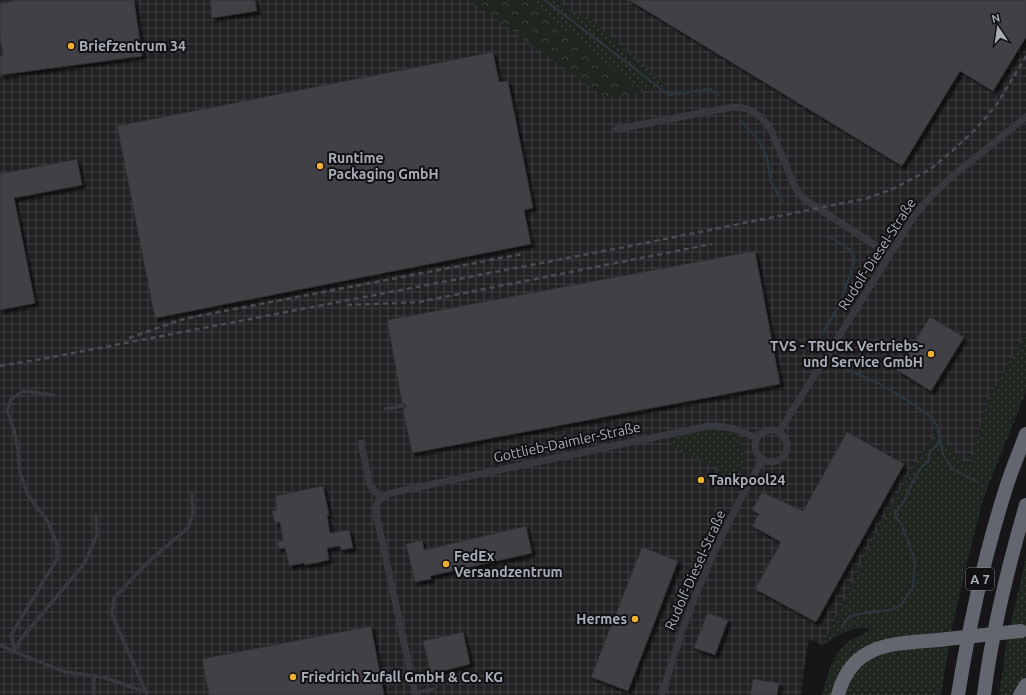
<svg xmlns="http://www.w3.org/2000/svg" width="1026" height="695" font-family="Ubuntu,sans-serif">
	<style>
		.industrial { fill: url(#industrial-grid) }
		.grass { fill: url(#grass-dots) }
		.forest { fill: url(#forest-crowns) }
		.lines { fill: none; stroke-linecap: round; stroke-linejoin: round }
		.stream { stroke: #2c353c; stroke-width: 2.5 }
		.building { fill: #404145; stroke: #303034; filter: url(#shadow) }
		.lane { stroke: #37383d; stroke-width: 3.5 }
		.street { stroke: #37383d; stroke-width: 7 }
		.highway { stroke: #63666e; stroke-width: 14 }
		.rail { stroke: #4a4c52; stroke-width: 2.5; stroke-dasharray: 5 4; stroke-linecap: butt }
		.highway-bridge { stroke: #63666e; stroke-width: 14 }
		.poi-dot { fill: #f2b134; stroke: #111113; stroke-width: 1.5 }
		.labels { text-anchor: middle; stroke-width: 4; stroke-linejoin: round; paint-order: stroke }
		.shield { fill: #111113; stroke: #7b7e86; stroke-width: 1 }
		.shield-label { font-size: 13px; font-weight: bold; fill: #a8adb8 }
		.poi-label { font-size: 14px; font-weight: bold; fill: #a8adb8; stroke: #111113; text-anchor: start }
		.street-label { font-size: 14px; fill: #a8adb8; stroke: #111113 }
	</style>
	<defs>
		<pattern id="industrial-grid" width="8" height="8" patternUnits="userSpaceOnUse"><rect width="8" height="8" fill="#222225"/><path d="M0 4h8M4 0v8" fill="none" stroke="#3f3f43"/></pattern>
		<pattern id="grass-dots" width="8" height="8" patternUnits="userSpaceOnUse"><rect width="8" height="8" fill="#1e261f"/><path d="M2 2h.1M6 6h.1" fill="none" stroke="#3c433d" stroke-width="1.8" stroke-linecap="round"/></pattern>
		<pattern id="forest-crowns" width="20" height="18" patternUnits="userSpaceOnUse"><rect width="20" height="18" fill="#1e261f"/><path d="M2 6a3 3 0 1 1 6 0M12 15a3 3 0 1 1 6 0" fill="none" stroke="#3c433d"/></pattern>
		<filter id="shadow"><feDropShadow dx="3.5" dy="3.5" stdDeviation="1" flood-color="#0009"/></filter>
	</defs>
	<rect width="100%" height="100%" fill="#161618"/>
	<path class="industrial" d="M0 0H1026V334L988 400 969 468 924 451 917 461 877 531 823 645 809 639 804 668 801 695H0Z"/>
	<path class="grass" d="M529 0H558L560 3 572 12 591 19 666 86 641 92Z
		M1026 334V392L992 476 983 500 965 570 951 633 883 641 833 695H822C828 674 832 653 851 640 857 636 865 633 871 630 855 623 837 637 823 645L877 531 917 461 936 434 969 467 988 400Z
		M709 430H721L742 438 740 445 742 448 746 460 737 478 731 477 717 470 718 468 701 459 700 461 673 447 671 443 672 439 675 437Z
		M1026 558V625L1010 626Z
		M1026 637V678L1014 695H999L1007 639Z
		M949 646 941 695H846C855 646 910 649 949 646Z"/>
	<path class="forest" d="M469 0H529L641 92 613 97 603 96Z"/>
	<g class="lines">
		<path class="stream" d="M545 0 669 95 710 89 718 95
			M741 121 759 141 767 158 771 182 782 201
			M823 333 841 302 855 259 850 250 829 236
			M837 362 848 370 878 383 904 398 930 416 937 426 943 454 952 469 976 481
			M842 628 845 621 851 616 870 612 891 610 901 605 913 587 915 561 901 523 897 519 895 513C898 509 902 505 904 501 911 487 916 469 929 461 927 451 932 451 936 446 937 445 940 440 940 440"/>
	</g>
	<path class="building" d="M20 0H134L142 56 0 75V56H3L0 36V3Z
		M210 0H255L257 11 212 18Z
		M629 0H1026V37L993 91 960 71 902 166Z
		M493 52 499 82 508 81 533 208 524 210 531 244 155 318 117 126Z
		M77 159 82 185 14 198 35 303 0 310V174Z
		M755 251 780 384 412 453 403 409 406 407V405L404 403H402L387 320Z
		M930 317 964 337 931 391 897 370Z
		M847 432 904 464 816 622 755 589 781 542 752 526 759 514 752 510 762 492 803 511Z
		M323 486 329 515H327L330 533 349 530 353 548 341 550 340 546 327 548 329 560 305 565 304 563 289 566 285 548 279 549 277 542 283 541 280 522 275 523 272 511 277 510 275 496Z
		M526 526 532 553 430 576 431 579 415 582 406 544 422 540 424 550Z
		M642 547 678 561 628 691 591 677Z
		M707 613 728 620 715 655 694 648Z
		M371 626 384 695H209L202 659Z
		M463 632 470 664 431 674 423 641Z
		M753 679 779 683 777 695H750Z"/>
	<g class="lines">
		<path class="lane" d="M385 409 403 406
			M96 515 97 535 84 564 20 640 15 652 65 672 103 677 146 692 147 695
			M0 645 15 652
			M15 652 11 635 57 559V544L48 522 28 495 20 473 18 449 14 430 7 411 11 399 24 391 54 395
			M146 692 112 615 114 598 147 563 188 528 193 515 192 494
			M415 693 433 689
			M94 695V676"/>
		<path class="street" d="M617 129 733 107C751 107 761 115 771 130L795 187 799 194 804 199 881 249 890 253
			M755 446a16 16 0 1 1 32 0a16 16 0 1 1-32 0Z
			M779 432 914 216 933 194 955 174 1026 117
			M361 443 370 485 381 498
			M415 693 376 513C376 499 383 496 395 492L708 426C728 425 739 430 757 438
			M662 695C674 652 689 609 707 568 723 530 743 494 763 459"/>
		<path class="highway" d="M838 695C852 642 893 644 938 640
			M958 695C969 626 984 558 1005 491 1011 471 1019 453 1026 434
			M984 695C992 630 1008 567 1026 505
			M1020 695 1026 685"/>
		<path class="rail" d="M347 305 419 302 712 244
			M129 338 180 320 198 316 522 254
			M0 366 42 359 635 245 868 198 895 188 921 174 932 168 952 151 976 129 997 104 1026 56"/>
		<path class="highway-bridge" d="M938 640 1021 631"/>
	</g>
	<g class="poi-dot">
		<circle cx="71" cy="46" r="4"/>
		<circle cx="320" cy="166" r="4"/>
		<circle cx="931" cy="354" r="4"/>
		<circle cx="701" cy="480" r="4"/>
		<circle cx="446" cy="564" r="4"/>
		<circle cx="635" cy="619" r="4"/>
		<circle cx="293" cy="677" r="4"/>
	</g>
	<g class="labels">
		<rect class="shield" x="966" y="568" width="28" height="22" rx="3"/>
		<g class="shield-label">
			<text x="980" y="584">A 7</text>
		</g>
		<g class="poi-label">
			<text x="79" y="51">Briefzentrum 34</text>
			<text x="328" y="163">Runtime<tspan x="328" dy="16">Packaging GmbH</tspan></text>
			<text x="923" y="351" text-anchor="end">TVS - TRUCK Vertriebs-<tspan x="923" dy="16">und Service GmbH</tspan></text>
			<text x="709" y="485">Tankpool24</text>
			<text x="454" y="561">FedEx<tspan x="454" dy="16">Versandzentrum</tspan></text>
			<text x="627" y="624" text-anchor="end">Hermes</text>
			<text x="301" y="682">Friedrich Zufall GmbH &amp; Co. KG</text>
		</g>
		<g class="street-label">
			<text transform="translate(877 254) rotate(-57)" y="5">Rudolf-Diesel-Straße</text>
			<text transform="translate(567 442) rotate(-12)" y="5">Gottlieb-Daimler-Straße</text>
			<text transform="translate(695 570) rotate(-66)" y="5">Rudolf-Diesel-Straße</text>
		</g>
	</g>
	<g transform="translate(998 28) rotate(347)" stroke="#111113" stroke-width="3" paint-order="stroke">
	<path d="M0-3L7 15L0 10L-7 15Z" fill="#a8adb8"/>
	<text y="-6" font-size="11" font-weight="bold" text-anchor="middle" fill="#a8adb8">N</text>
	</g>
</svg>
